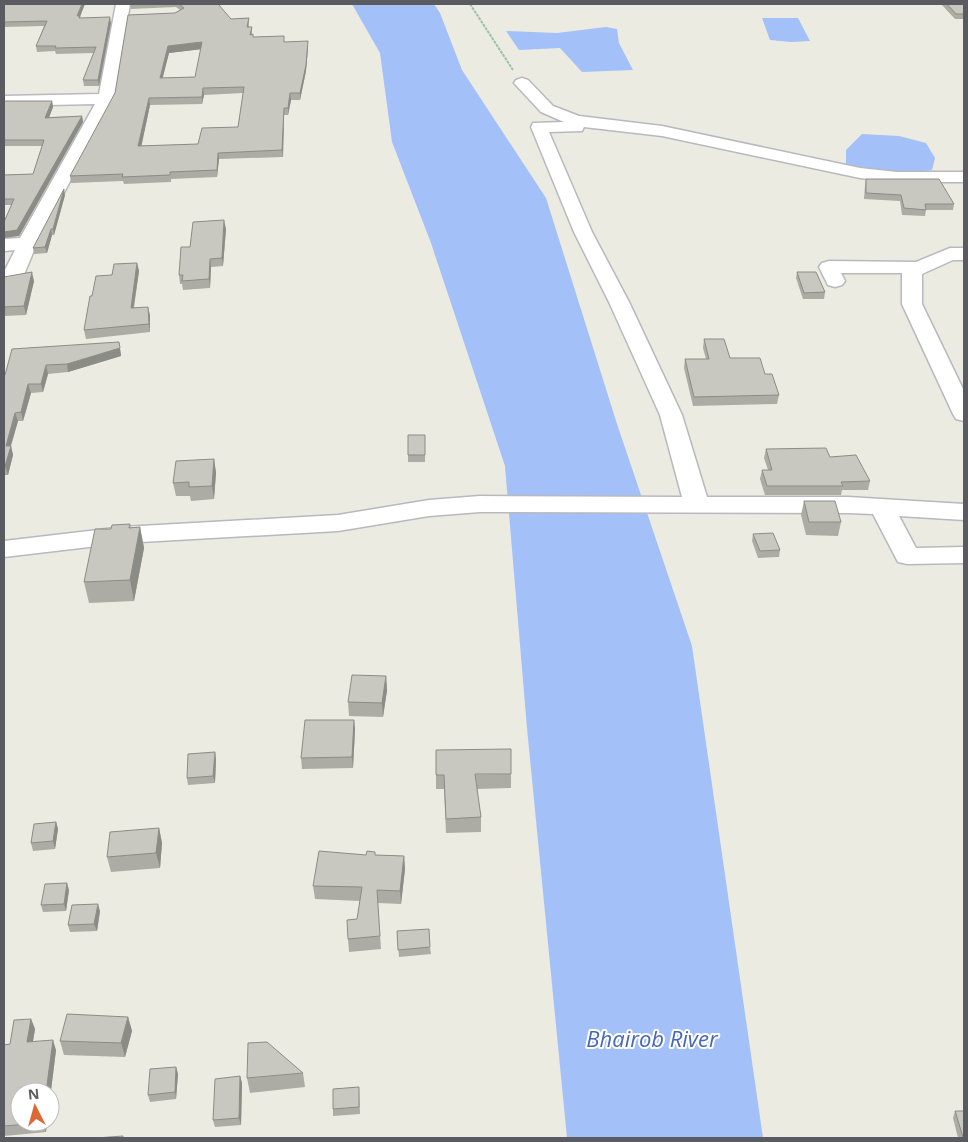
<svg xmlns="http://www.w3.org/2000/svg" width="968" height="1142" font-family="'Open Sans',sans-serif">
	<style>
		.water { fill: #a3c0f9 }
		.lines { fill: none; stroke-linecap: round; stroke-linejoin: round }
		.minor-casing { stroke: #b8b9bf; stroke-width: 3 }
		.path { stroke: #98c2ae; stroke-width: 2; stroke-dasharray: 3 1; stroke-linecap: butt }
		.minor { fill: #fff; fill-rule: evenodd }
		.wall { fill: #acaca5; fill-rule: evenodd }
		.shaded-wall { fill: #8c8c86 }
		.building { fill: #c8c8c0; stroke: #8c8c86; fill-rule: evenodd }
		.labels { text-anchor: middle; stroke-width: 4; stroke-linejoin: round; paint-order: stroke }
		.near-water-label { font-size: 22px; font-style: italic; fill: #4866ba; stroke: #fff }
	</style>
	<rect width="100%" height="100%" fill="#ebebe1"/>
	<path class="water" d="M352 4H434L440 13 462 70 546 198 617 424 692 646 763 1138H567L527 728 505 466 431 243 392 142 380 53Z
		M762 18H798L810 41 791 42 770 40Z
		M606 27 617 29 619 43 633 70 582 72 560 48 519 50 506 31 557 33Z
		M862 134 899 136 926 143 935 158 932 170C900 175 877 173 846 165V150Z"/>
	<g class="lines">
		<g class="minor-casing">
			<path id="minor" d="M116 4H130L114 99 37 243 23 277 20 281 4 284V272L15 250 4 251V239L20 238 95 104 4 106V96L99 94Z
				M522 78 528 80 553 106 579 116 662 126 860 168 897 172H964V182H897L860 178 662 136 584 127 582 131 549 132 592 232 629 302 682 415 707 497H848L964 504V520L899 516 916 548 964 547V563L907 564 898 562 873 514 848 513 480 512 429 516 338 531 123 543 4 557V541L123 527 338 515 429 500 480 496 682 497 660 415 609 302 574 232 531 127 533 123 564 122 541 112 514 83 516 80Z
				M950 248H964V260H953L922 274V304L964 391V421L956 419 953 414 902 304V273H841L845 281 842 285 835 287 828 285 819 267 822 263 829 261 916 262Z"/>
		</g>
		<path class="path" d="M470 4 513 70"/>
		<use href="#minor" class="minor"/>
	</g>
	<path class="wall" d="M4 4 80 17V18L111 23 99 86H84L83 80 94 53 56 54 55 51 37 52 36 46 44 26 4 27Z
		M130 4H218L231 19 249 18V27H252V34L253 37 285 42 308 47 306 71 300 100H291L288 115H284L283 157 219 159 217 177 171 179V182L124 184 123 181 71 183 70 176 175 13 180 10 176 7 131 9ZM201 49 195 77 162 78 169 53ZM243 93 238 127 198 144 141 146 150 105 202 104 204 95Z
		M941 4H964V19H955Z
		M4 101H52L53 107 49 117 82 116 83 122 19 236 11 205H4V175L33 174 42 146H4Z
		M866 179 954 204 953 210H926L925 216 902 215 900 201 864 199 865 185Z
		M65 195 54 235H52L47 253 34 254 33 248Z
		M226 229 223 266 211 267 210 288 183 290 182 284H180L179 275 190 247Z
		M137 263 139 271 134 308 150 315V332L86 339 84 330 92 296 112 275Z
		M797 272 825 292 824 299H803L796 278Z
		M4 277 34 281 26 315 4 316Z
		M704 339 730 358 765 374 779 395 777 404 693 406 684 368 685 359H706L703 348Z
		M119 342 121 356 68 372 48 374 43 392 31 393 23 421H18L11 446 13 455 8 475H4V375Z
		M425 435V462H408V455Z
		M766 449 830 457 870 481 868 490H842L841 495H765L760 479 762 470H768L764 458Z
		M214 459 216 473 214 499 191 501 190 496H176L173 483Z
		M804 501 841 522 838 536 806 535 801 515Z
		M130 524 131 528 140 527 144 548 134 601 89 603 84 582 111 529Z
		M753 534 780 550 779 557 758 558 752 541Z
		M386 676 387 690 383 717 349 716 348 702Z
		M354 720 355 730 353 768 302 769 301 758Z
		M215 752 216 760 215 783 188 785 187 778Z
		M511 774V788L477 789 481 817V832L446 833 444 789H436V775Z
		M56 822 58 829 55 849 33 851 31 843Z
		M159 828 162 843 160 868 111 872 107 857Z
		M375 855 404 856 405 869 401 904 378 903 381 949 349 952 348 939 357 919 360 901 315 899 313 886Z
		M69 890 66 911 43 912 41 905Z
		M100 911 97 931 70 932 68 925Z
		M397 931 430 947 431 954 399 957Z
		M128 1017 132 1031 125 1057 64 1055 60 1041Z
		M31 1019 35 1029 33 1042 56 1050 46 1132 4 1136V1045L10 1044Z
		M176 1067 178 1074 176 1099 150 1102 148 1095Z
		M303 1073 305 1087 250 1093 247 1078Z
		M240 1076 242 1083 241 1125 215 1127 213 1120Z
		M359 1087 360 1114 333 1116V1109Z
		M955 1111H964V1138H958L953 1118Z"/>
	<path class="shaded-wall" d="M82 4H85L80 17 81 22 77 16Z
		M110 17 111 23 99 86 98 80Z
		M308 41V47L306 71 300 100V93Z
		M202 42 203 49 169 53 161 85 160 78 168 46Z
		M203 88 204 95 202 104V97Z
		M290 93 291 100 288 115V108Z
		M149 98 150 105 140 153 138 146Z
		M52 101 53 107 47 123 45 118Z
		M284 108V115L283 157 282 150Z
		M82 116 83 122 19 236 4 238V232Z
		M218 153 219 159 217 177V170Z
		M64 189 65 195 54 235 53 229Z
		M224 220 226 229 223 266 222 258Z
		M51 229 52 235 47 253 45 247Z
		M210 259 211 267 210 288 209 279Z
		M137 263 139 271 132 317 131 308Z
		M32 272 34 281 26 315 24 306Z
		M148 307 150 315V332L149 324Z
		M120 348 121 356 68 372 67 364Z
		M46 365 48 374 43 392 41 384Z
		M28 384 31 393 23 421 21 412Z
		M15 413 18 421 8 455 6 446Z
		M11 446 13 455 8 475 5 466Z
		M214 459 216 473 214 499 212 486Z
		M140 527 144 548 134 601 130 580Z
		M386 676 387 690 383 717 382 703Z
		M354 720 355 730 353 768 352 757Z
		M215 752 216 760 215 783 213 776Z
		M56 822 58 829 55 849 53 841Z
		M159 828 162 843 160 868 156 853Z
		M404 856 405 869 401 904 400 891Z
		M67 883 69 890 66 911 64 904Z
		M98 904 100 911 97 931 94 924Z
		M128 1017 132 1031 125 1057 121 1043Z
		M31 1019 35 1029 31 1052 27 1042Z
		M53 1040 56 1050 50 1098V1092H46Z
		M176 1067 178 1074 176 1099 175 1092Z
		M240 1076 242 1083 241 1125 239 1118Z
		M42 1122H47L46 1132 42 1123Z"/>
	<path class="building" d="M4 4H82L77 16H80L79 18 110 17 98 80H83L96 47 55 48 56 46H36L47 21 4 22Z
		M179 4H218L231 19 249 18 247 27H252L250 35 253 34V37L284 36V42L308 41 306 65 300 93H290L288 108H284L282 150 218 153 217 170 170 172V175L122 177 123 174 70 176 115 93 128 15 175 13 184 8ZM202 42 195 77 160 78 168 46ZM244 87 238 127 202 128 198 144 138 146 149 98 202 97 203 88Z
		M947 4H964V14H956Z
		M4 101H52L45 118 82 116 17 230 4 232V222L14 199H4V175L33 174 44 140H4Z
		M866 179H939L954 204H925L926 210 904 208 901 195 866 193Z
		M64 189 53 229H51L45 247 33 248Z
		M224 220 222 258 210 259 209 279 182 281 183 275H179L181 247H190L193 222Z
		M137 263 131 308 148 307 149 324 84 330 90 296H92L96 276 112 275 114 264Z
		M32 272 24 306 4 307V277Z
		M797 272H816L825 292 804 293Z
		M704 339H724L730 358H760L765 374H772L779 395 694 397 685 359H709Z
		M119 342 120 348 67 364 46 365 41 384H28L21 412 15 413 6 446H11L5 466H4V375H5L12 349Z
		M408 435H425V455H408Z
		M826 448 830 457 856 455 870 481 841 482 843 486H767L762 470H772L766 449Z
		M214 459 212 486 189 487V482L173 483 176 461Z
		M804 501H835L841 522H809Z
		M130 524 129 528 140 527 130 580 84 582 95 529H111L112 525Z
		M773 533 780 550 760 551 753 534Z
		M352 675 386 676 382 703 348 702Z
		M305 720H354L352 757 301 758Z
		M511 749V774H475L481 817 446 819 444 775H436V750Z
		M215 752 213 776 187 778 188 754Z
		M56 822 53 841 31 843 34 824Z
		M159 828 156 853 107 857 110 832Z
		M319 851 366 855 367 851 375 852V855L404 856 400 891 377 890 380 936 348 939 347 920 357 919 362 887 313 886Z
		M67 883 64 904 41 905 45 884Z
		M98 904 94 924 68 925 72 905Z
		M429 929 430 947 398 950 397 931Z
		M67 1014 128 1017 121 1043 60 1041Z
		M31 1019 27 1042 53 1040 46 1092H20V1122H42V1123L4 1126V1045L10 1044 14 1020Z
		M267 1042 303 1073 247 1078 248 1043Z
		M176 1067 175 1092 148 1095 150 1069Z
		M240 1076 239 1118 213 1120 215 1079Z
		M359 1087V1107L333 1109V1089Z
		M955 1111H964V1137H963Z
		M123 1136V1138H96Z"/>
	<g class="labels">
		<g class="near-water-label">
			<text x="652" y="1047">Bhairob River</text>
		</g>
	</g>
	<rect width="968" height="1142" fill="none" stroke="#595b61" stroke-width="10"/>
	<g transform="translate(35 1107) rotate(354)"><circle r="24" fill="#ffffff" stroke="#bdbdc0"/>
	<path d="M0-4L9 19L0 12L-9 19Z" fill="#dd6835"/>
	<text y="-8" font-size="14" font-weight="bold" text-anchor="middle" fill="#595b61">N</text>
	</g>
</svg>
